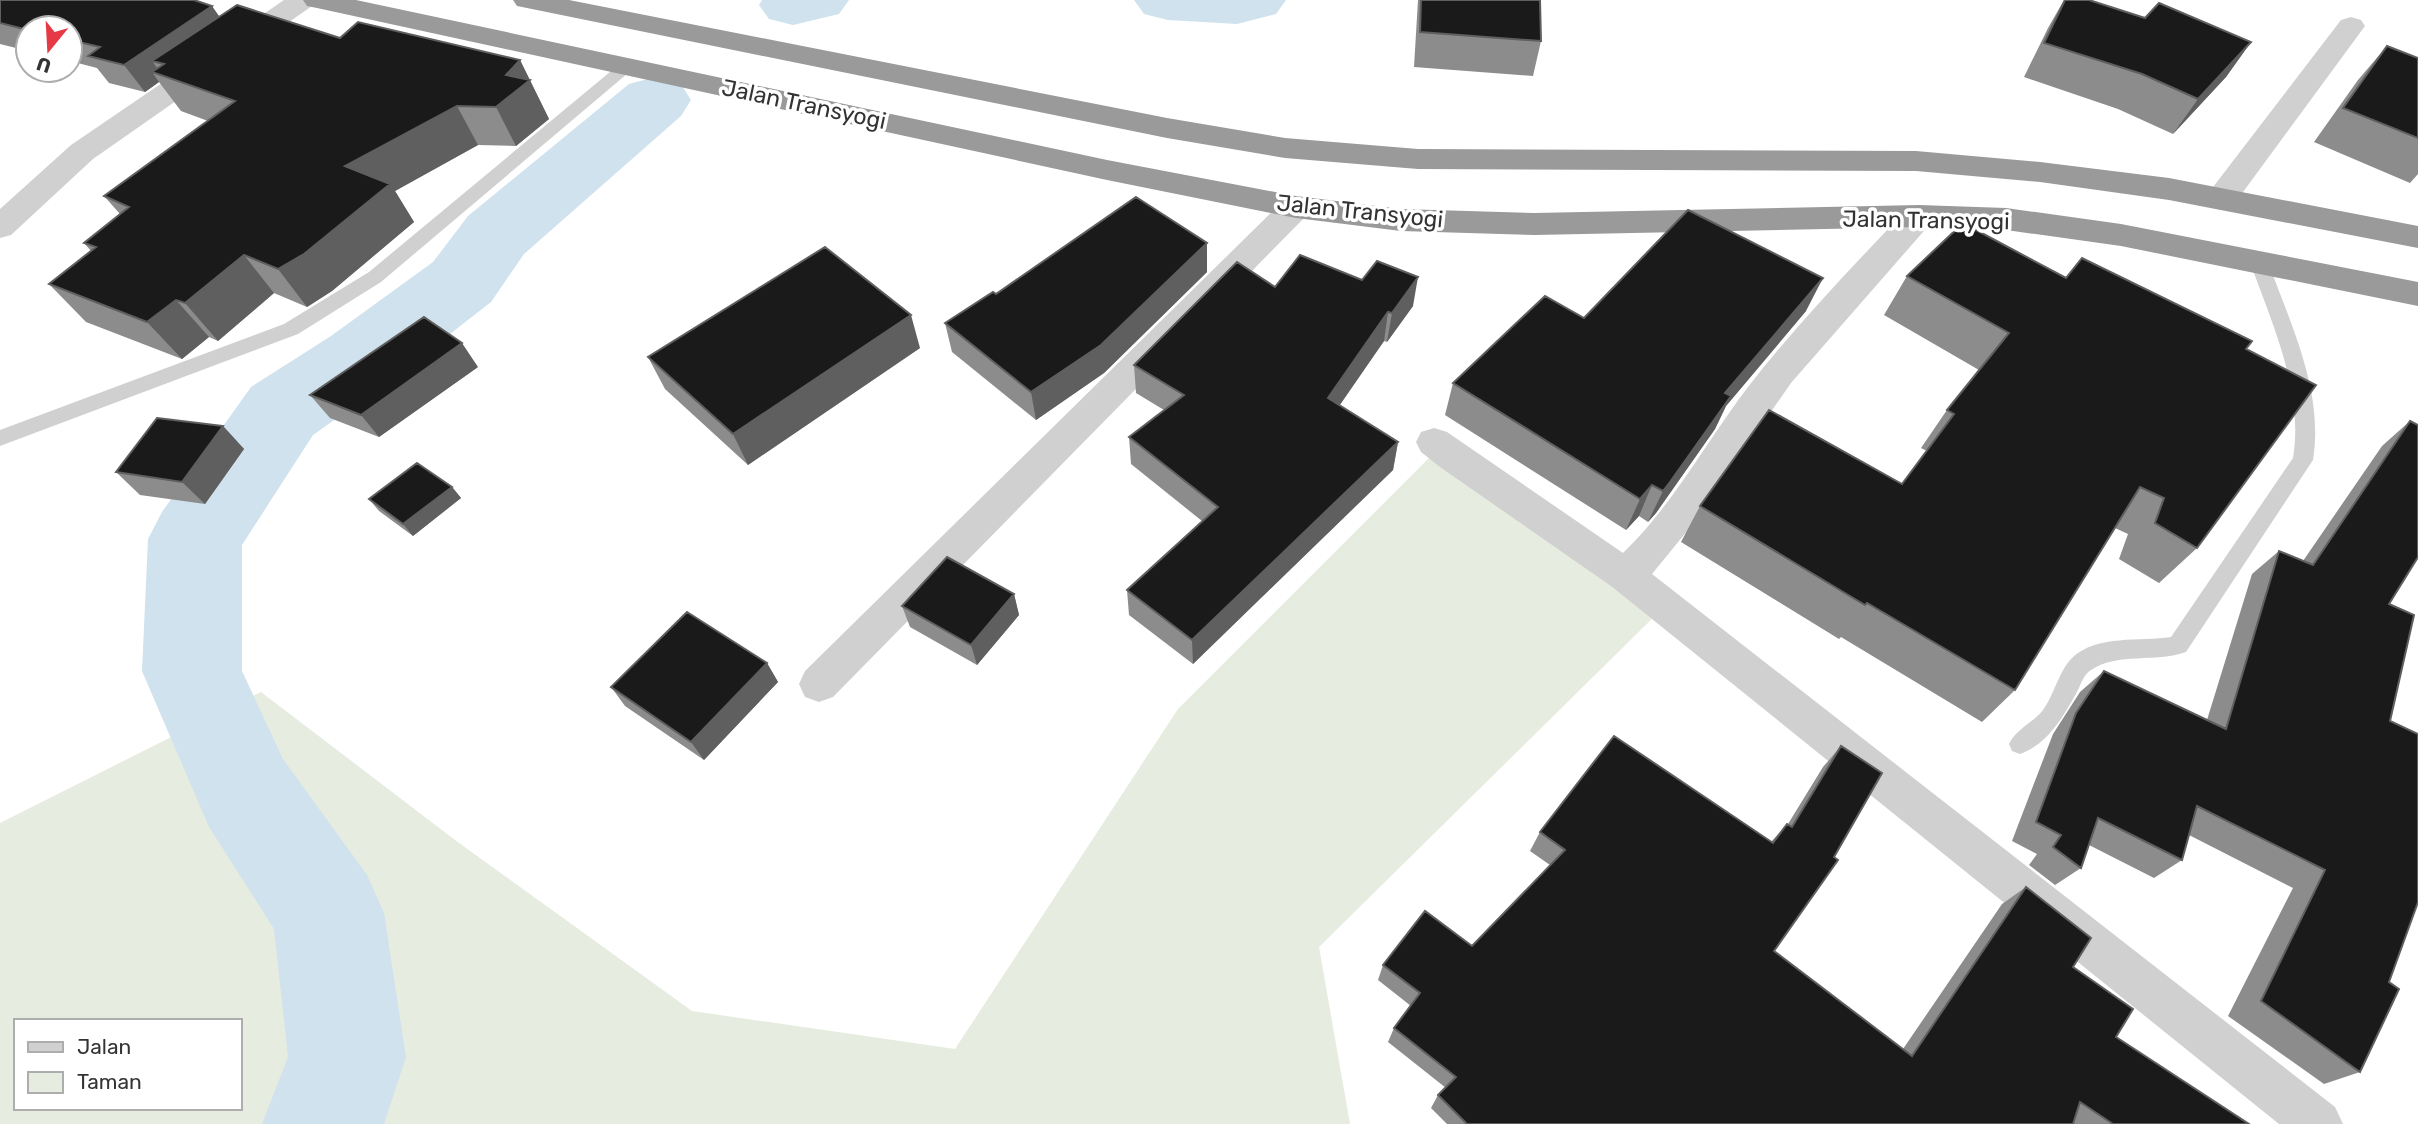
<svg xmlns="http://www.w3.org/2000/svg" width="2418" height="1124" font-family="Rubik,sans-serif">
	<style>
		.green { fill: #e6ecdf; fill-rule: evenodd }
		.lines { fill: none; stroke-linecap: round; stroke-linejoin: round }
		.river { fill: #cfe2ee; fill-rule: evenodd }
		.lane { fill: #d0d0d0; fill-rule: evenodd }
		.street { fill: #d0d0d0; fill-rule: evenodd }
		.highway { fill: #9a9a9a; fill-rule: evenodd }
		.wall { fill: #8c8c8c }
		.shaded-wall { fill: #5f5f5f }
		.building { fill: #1a1a1a; stroke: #5f5f5f; stroke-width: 2 }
		.labels { text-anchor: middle; stroke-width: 7; stroke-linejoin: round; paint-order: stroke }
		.street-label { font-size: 23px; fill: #333; stroke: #fff }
	</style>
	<rect width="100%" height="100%" fill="#fff"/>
	<path class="green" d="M1436 451 1666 605 1319 947 1350 1124H0V823L261 692 455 840 692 1011 955 1049 1178 709ZM16 1021H240V1108H16Z"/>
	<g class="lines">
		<path class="river" d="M762 0H849L839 14 793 25 769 19 759 5Z
			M1134 0H1286L1276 14 1237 24 1168 20 1144 14Z
			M655 77 681 84 691 100 681 116 524 254 491 302 391 380 313 435 242 545V671L283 759 367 875 384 913 406 1057 384 1124H262L288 1057 274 929 209 827 142 671 148 539 162 512 251 387 331 336 433 262 468 216 629 84Z"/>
		<path class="lane" d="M628 60 636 65 634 68 381 282 298 334 0 446V430L284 324 369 272 622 62Z
			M2259 256 2265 258 2268 262C2291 325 2324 392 2313 460L2186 652C2155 663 2118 652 2091 670 2084 674 2081 684 2077 692 2063 717 2048 744 2020 754L2012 751 2009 744C2016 729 2033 723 2043 710 2054 695 2059 671 2072 658 2097 634 2140 642 2171 637L2293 458C2304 391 2272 324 2250 262L2253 258Z"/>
		<path class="street" d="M284 0H316L312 6 93 159 11 235 0 238V209L71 145Z
			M2351 17 2361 20 2365 26 2232 207 2221 210 2210 207 2205 199 2210 191 2341 20Z
			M1296 196 1307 199 1312 207 1307 215 833 697 819 702 805 697 799 684 805 671 1285 199Z
			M1919 205 1930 208 1935 216 1930 224 1791 383 1692 525 1652 574 2335 1107 2343 1124H2279L1611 586 1440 467 1421 452 1416 442 1421 432 1434 428 1447 432 1623 553C1673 505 1706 442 1748 387 1797 324 1853 266 1908 208Z"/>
		<path class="highway" d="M303 0H356L1107 160 1296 196 1401 209 1534 213 1919 205 2006 208 2121 224 2418 282V306L2121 246 2006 230 1919 227 1534 235 1401 231 1296 218 1107 180 317 8 307 6Z
			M513 0H569L1167 118 1285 138 1418 149 1916 151 2040 162 2169 178 2418 226V248L2169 200 2040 182 1916 171 1418 169 1285 158 1167 138 527 8 517 6Z"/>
	</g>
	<path class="wall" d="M0 0 219 16 340 38 520 60 549 119 516 146 478 145 395 191 414 222 332 291 307 307 274 293 218 341 209 337 182 359 86 322 49 284 91 251 84 243 120 214 104 196 208 121 181 111 159 82 145 92 109 83 97 68 70 61V28H28V51L0 44Z
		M1418 0H1540L1541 41 1533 76 1414 67Z
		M2064 0H2089L2145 18 2251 42 2226 77 2173 134 2118 109 2024 77 2048 28Z
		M2387 46 2418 58V174L2410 183 2314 142 2358 80Z
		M1207 272 1104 373 1036 420 952 352 945 323 996 294Z
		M1907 276 2066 278 2246 349 2197 548 2159 583 2119 559 2128 534 2115 528 2015 690 1982 722 1841 637 1839 639 1681 542 1700 506 1902 484 1927 451 1921 448 1947 410 1979 370 1884 315Z
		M1275 287 1413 306 1387 342 1384 341 1340 405 1398 442 1393 470 1193 664 1129 615 1127 590 1202 521 1131 464 1129 437 1164 410 1136 393 1134 365Z
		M1806 311 1726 406 1715 429 1656 513 1648 522 1639 516 1626 530 1445 415 1453 383 1584 318Z
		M920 348 748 465 665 389 648 357Z
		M478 367 379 437 330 418 310 395Z
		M2410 421 2389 604 2390 721 2389 982 2360 1072 2324 1084 2228 1016 2293 888 2189 835 2182 860 2154 878 2089 845 2081 868 2055 885 2029 865 2037 854 2012 841 2053 734 2080 692 2104 671 2207 720 2252 574 2279 551 2303 561 2382 446Z
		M223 426 244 449 205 504 140 495 116 472Z
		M452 487 461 498 413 536 379 511 369 499Z
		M1014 594 1019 615 977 665 910 627 902 606Z
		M767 663 778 682 704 760 625 706 611 687Z
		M1841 746 1774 951 1903 1049 2002 904 2026 887 2116 1037 2249 1124H1447L1431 1108 1438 1095 1446 1088 1388 1042 1394 1028 1411 1006 1378 980 1383 965 1472 946 1550 865 1530 851 1540 832 1771 842 1787 824H1788L1823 767Z"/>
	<path class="shaded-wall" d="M212 6 231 33 164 64 152 61 163 76 152 72 159 82 145 92 124 65Z
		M2251 42 2226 77 2173 134 2198 99Z
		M520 60 549 119 516 146 496 107 506 75Z
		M457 106 478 145 395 191 414 222 332 291 307 307 278 269 345 166Z
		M1207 243V272L1104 373 1036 420 1031 392Z
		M244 255 274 293 218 341 185 303Z
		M1418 277 1413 306 1387 342 1392 313Z
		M1823 278 1806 311 1726 406 1715 429 1656 513 1648 522 1663 491 1725 393Z
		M176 300 209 337 182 359 147 322Z
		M1388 312 1384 341 1325 426 1328 398Z
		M911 315 920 348 748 465 733 434Z
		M462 343 478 367 379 437 361 415Z
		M223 426 244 449 205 504 182 482Z
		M1398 442 1393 470 1193 664 1192 640Z
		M1652 485 1639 516 1626 530 1640 499Z
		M452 487 461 498 413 536 403 524Z
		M1014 594 1019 615 977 665 971 645Z
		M767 663 778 682 704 760 691 742Z"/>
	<path class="building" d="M0 0H194L212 6 124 65 88 56 100 47 70 40V28H28V30L0 23Z
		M1421 0H1540L1541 41 1420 32Z
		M2065 0H2089L2145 18 2159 3 2251 42 2198 99 2142 74 2044 43Z
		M237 5 340 38 358 22 520 60 506 75 530 80 496 107 457 106 345 166 390 184 304 254 278 269 244 255 185 303 176 300 147 322 49 284 96 247 84 243 129 207 104 196 235 101 152 72 164 64 152 61Z
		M2387 46 2418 58V138L2343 108Z
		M1136 197 1207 243 1101 345 1031 392 945 323 993 292 996 294Z
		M1688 210 1823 278 1725 393 1731 396 1670 482 1663 491 1652 485 1640 499 1453 383 1545 296 1584 318Z
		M1963 223 2066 278 2082 258 2252 341 2246 349 2316 385 2197 548 2155 523 2164 498 2140 487 2015 690 1867 603 1865 605 1700 506 1769 410 1902 484 1954 414 1947 410 2009 333 1907 276Z
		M825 247 911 315 733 434 648 357Z
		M1300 255 1362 280 1377 261 1418 277 1392 313 1388 312 1328 398 1398 442 1192 640 1127 590 1218 507 1129 437 1184 395 1134 365 1237 262 1275 287Z
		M424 317 462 343 361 415 310 395Z
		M157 418 223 426 182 482 116 472Z
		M2410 421 2418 425V557L2389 604 2414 615 2390 721 2418 734V902L2389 982 2399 989 2360 1072 2261 1001 2325 870 2197 806 2182 860 2098 818 2081 868 2053 847 2061 835 2036 822 2076 713 2104 671 2226 729 2279 551 2313 565Z
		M417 463 452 487 403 524 369 499Z
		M947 557 1014 594 971 645 902 606Z
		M687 612 767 663 691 742 611 687Z
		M1614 736 1773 843 1787 824 1792 827 1841 746 1882 773 1834 857 1838 860 1774 951 1912 1056 2026 887 2091 938 2073 967 2133 1009 2116 1037 2249 1124H2113L2080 1102 2073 1124H1467L1438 1095 1456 1077 1394 1028 1420 993 1383 965 1425 911 1472 946 1565 850 1540 832Z"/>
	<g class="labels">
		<g class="street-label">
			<text transform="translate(804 104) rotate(12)" y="8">Jalan Transyogi</text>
			<text transform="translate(1360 211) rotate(6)" y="8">Jalan Transyogi</text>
			<text transform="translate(1926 220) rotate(1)" y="8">Jalan Transyogi</text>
		</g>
	</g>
	<rect x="14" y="1019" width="228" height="91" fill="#ffffff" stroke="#adadad" stroke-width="2"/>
	<rect x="28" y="1042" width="35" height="10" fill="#d0d0d0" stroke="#adadad" stroke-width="2"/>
	<text x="77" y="1054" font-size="21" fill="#333333">Jalan</text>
	<rect x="28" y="1072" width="35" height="21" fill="#e6ecdf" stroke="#adadad" stroke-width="2"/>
	<text x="77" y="1089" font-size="21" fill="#333333">Taman</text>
	<g transform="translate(49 49) rotate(198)"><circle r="33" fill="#ffffff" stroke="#adadad" stroke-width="2"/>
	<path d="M0-5L12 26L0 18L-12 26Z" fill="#e63946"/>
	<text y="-10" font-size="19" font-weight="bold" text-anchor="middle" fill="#333333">U</text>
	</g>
</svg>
